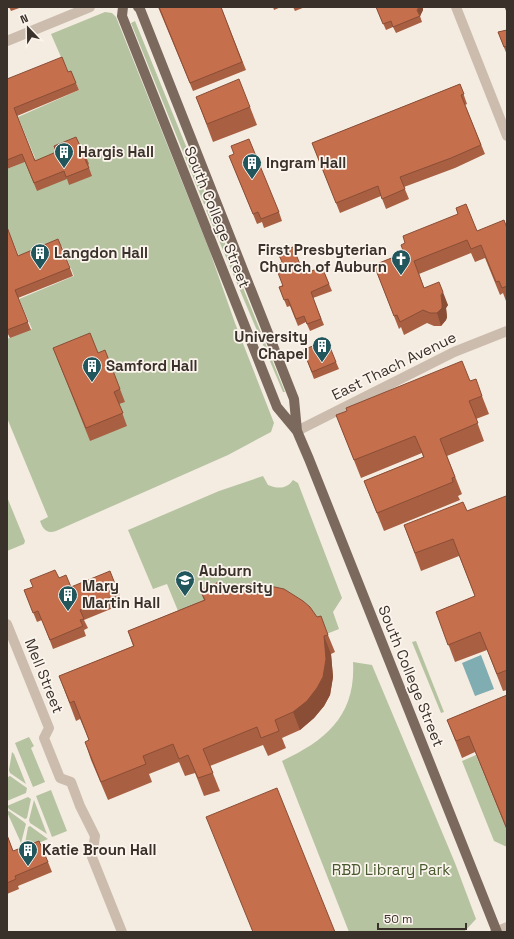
<svg xmlns="http://www.w3.org/2000/svg" width="514" height="939" font-family="'Space Grotesk',sans-serif">
	<style>
		.green { fill: #b6c3a1 }
		.water { fill: #80adb1 }
		.lines { fill: none; stroke-linecap: round; stroke-linejoin: round }
		.minor { stroke: #ccbcad; stroke-width: 10 }
		.major { stroke: #7c695d; stroke-width: 10 }
		.wall { fill: #a95f42 }
		.shaded-wall { fill: #8a4e36 }
		.building { fill: #c56f4d; stroke: #8a4e36 }
		.labels { text-anchor: middle; stroke-width: 3.5; stroke-linejoin: round; paint-order: stroke }
		.poi-label { font-size: 15px; font-weight: bold; fill: #3b312b; stroke: #fbf5ee; text-anchor: start }
		.street-label { font-size: 15px; fill: #3b312b; stroke: #fbf5ee }
		.park-label { font-size: 15px; fill: #48592f; stroke: #fbf5ee }
	</style>
	<rect width="100%" height="100%" fill="#f4ece1"/>
	<path class="green" d="M105 12 112 13 116 17 209 249 235 323 274 423 271 432 228 455 56 531C46 534 43 529 40 521L48 517 7 418V339L32 329 19 299 74 276 62 246 21 261 7 227V169L35 158 18 117 79 90 74 78 71 80 51 34Z
		M135 21 210 205 204 204 131 23Z
		M206 210 212 211 285 392H283Z
		M263 476 268 485C278 489 287 489 293 480L298 483 342 598 333 612 339 629 324 635 185 628 167 584 153 589 128 530 219 491Z
		M7 497 25 541 24 544 7 551Z
		M416 641 444 712 441 713 412 642Z
		M353 662 372 665 455 863 476 919 464 932H349L282 761C327 740 356 715 353 662Z
		M29 737 34 746 31 748 45 782 33 787 15 743Z
		M12 752 14 754 26 784 10 773 9 770Z
		M476 755 507 831V847L494 841 462 761Z
		M10 776 27 788 26 793 7 801 8 777Z
		M51 790 67 831 52 837 36 796Z
		M28 797 31 799 27 818 25 819 9 809 7 806Z
		M34 800 47 834 30 823 29 820Z
		M9 811 24 822 26 824 21 843 7 812Z
		M30 826 48 839 24 849 28 827Z"/>
	<path class="water" d="M481 655 494 689 475 696 462 663Z"/>
	<g class="lines">
		<path class="minor" d="M456 7 507 136
			M7 41 90 7
			M297 431 454 352 507 331
			M7 624 49 728 44 738 60 778 71 782 80 806 95 836 92 857 122 932
			M495 932 507 927"/>
		<path class="major" d="M123 7 122 16 277 407 297 431 309 459 497 932
			M138 7 140 9 294 399 297 431"/>
	</g>
	<path class="wall" d="M9 7H22L11 11Z
		M158 7H221L246 70 193 91Z
		M273 7H281L274 10Z
		M293 7H305L295 11Z
		M376 7 423 10 420 16 422 22 396 33 393 27 386 30Z
		M507 30V55L498 32Z
		M71 71 79 90 17 116 35 161 56 153 54 146 81 148 86 156 89 164 88 165 92 176 69 185 67 179 37 191 25 162 7 169V79L68 72Z
		M460 84 467 104 465 105 485 154 455 168 404 187 409 199 386 209 381 196 340 213 312 143Z
		M196 97 250 107 257 125 213 142Z
		M229 156 279 212 282 221 264 228 262 222 257 224Z
		M7 227 18 256 70 268 73 276 18 298 31 330 10 338 7 332Z
		M507 228V300L506 301 503 293 500 295 485 258 475 262 471 253 419 274 424 288 448 305 446 308 447 317 446 320 441 326H434L427 323 404 335 401 327 399 329 374 265 477 231Z
		M322 267 332 291 313 298 324 325 310 331 306 322 298 326 290 306 287 307 279 287 304 274Z
		M53 348 98 353 120 389 125 402 119 404 127 426 90 441Z
		M303 350 336 362 339 369 314 379Z
		M470 381 482 396 489 414 476 419 484 441 447 456 462 494 458 496 460 500 384 531 364 481 423 457 422 453 361 478 336 415Z
		M507 499V690L503 691 487 650 455 662 436 612 475 596 459 556 421 571 404 525 467 511Z
		M59 578 71 587 119 594 123 604 84 620 88 628 84 630 86 636 53 649 42 620 37 622 24 590Z
		M200 590 224 592 328 635 335 652 331 654 333 677 330 695 324 706 314 718 300 730 282 738 286 748 268 756 263 745 210 766 220 791 204 796 195 773 185 776 179 762 149 774 152 782 108 800 91 760 85 742 89 740 80 719 76 721 59 676 133 646 128 631 204 600Z
		M507 695V831L475 752 462 758 447 720Z
		M7 835 13 851 48 862 52 872 18 886 19 889 7 894Z"/>
	<path class="shaded-wall" d="M419 7H423V10L420 16 417 10Z
		M443 292 448 305 446 308 447 317 446 320 441 326 437 313 441 295Z
		M324 636 331 654 333 677 330 695 324 706 314 718 300 730 293 712Z"/>
	<path class="building" d="M159 7H221L242 62 190 83Z
		M376 7H419L417 10 420 16 393 27 391 21 383 24Z
		M505 7H507V12Z
		M507 30V46L504 47 498 32Z
		M62 57 68 72 71 71 76 83 14 108 35 161 56 152 54 146 76 137 81 148 82 147 86 156 84 157 89 168 66 177 64 171 34 183 22 154 7 160V79Z
		M239 79 250 107 207 124 196 97Z
		M460 84 464 94 461 95 481 145 451 158 400 177 405 189 382 199 378 186 336 203 312 143Z
		M249 139 279 212 261 219 258 212 253 214 229 156 234 154 231 146Z
		M466 204 477 231 504 220 507 228V286L502 288 499 281 496 282 481 245 471 249 467 240 414 261 424 288 439 282 443 292 441 295 442 304V308L437 313H430L423 310 400 322 397 315 394 316 374 265 404 253 401 245 405 243 403 236 458 214 456 208Z
		M7 227 18 256 58 239 70 268 15 290 28 322 7 330Z
		M293 247 304 274 322 267 329 284 311 292 321 319 307 324 304 316 296 319 288 299 284 300 279 287 283 286 275 265 282 262 278 253Z
		M90 333 98 353 105 350 120 389 114 392 123 413 86 428 53 348Z
		M327 340 336 362 312 372 303 350Z
		M462 361 470 381 476 379 482 396 469 401 478 423 440 439 455 477 452 478 453 482 377 513 364 481 424 457 415 436 354 460 336 415 347 411 346 408Z
		M506 496 507 499V670L497 674 480 632 448 645 436 612 475 596 453 539 415 553 404 525 463 502 467 511Z
		M55 570 59 578 66 575 71 587 110 571 119 594 80 610 84 619 80 620 83 626 50 640 38 611 33 613 24 590 33 587 30 580Z
		M219 582 224 592 250 584H261L284 589 303 601 310 607 317 617 321 616 328 635 324 636 326 659 323 677 317 688 307 701 293 712 275 720 279 731 261 738 257 727 203 749 213 773 198 778 188 755 179 759 173 744 143 756 146 764 101 782 85 742 89 740 86 732 74 701 70 703 59 676 134 646 128 631 205 600 200 590Z
		M507 695V829L469 736 456 741 447 720Z
		M277 788 335 932H253L206 817Z
		M7 835 13 851 39 841 48 862 15 876 16 879 7 883Z"/>
	<defs>
		<g id="building-pin" transform="scale(1)"><path d="M0 17L-7.5 6A9.5 9.5 0 1 1 7.5 6Z" fill="#20565c" stroke="#fbf5ee"/><path d="M-4-6H4V6H1V3H-1V6H-4ZM-2.5-4.3h1.7v1.8h-1.7ZM.8-4.3h1.7v1.8H.8ZM-2.5-1h1.7V.8h-1.7ZM.8-1h1.7V.8H.8Z" fill="#fff"/></g>
		<g id="church-pin" transform="scale(1)"><path d="M0 17L-7.5 6A9.5 9.5 0 1 1 7.5 6Z" fill="#20565c" stroke="#fbf5ee"/><path d="M-1.2-6h2.4v3.5h3.3v2.4h-3.3V6h-2.4V-.1h-3.3v-2.4h3.3Z" fill="#fff"/></g>
		<g id="university-pin" transform="scale(1)"><path d="M0 17L-7.5 6A9.5 9.5 0 1 1 7.5 6Z" fill="#20565c" stroke="#fbf5ee"/><path d="M0-5L7-2L0 1L-7-2ZM-4 1L0 2.5L4 1V4Q0 6-4 4Z" fill="#fff"/></g>
	</defs>
	<g fill-rule="evenodd">
		<use href="#building-pin" x="64" y="152"/>
		<use href="#building-pin" x="252" y="163"/>
		<use href="#building-pin" x="40" y="253"/>
		<use href="#church-pin" x="401" y="259"/>
		<use href="#building-pin" x="322" y="346"/>
		<use href="#building-pin" x="92" y="366"/>
		<use href="#university-pin" x="185" y="580"/>
		<use href="#building-pin" x="68" y="595"/>
		<use href="#building-pin" x="28" y="850"/>
	</g>
	<g class="labels">
		<g class="poi-label">
			<text x="78" y="157">Hargis Hall</text>
			<text x="266" y="168">Ingram Hall</text>
			<text x="387" y="255" text-anchor="end">First Presbyterian<tspan x="387" dy="17">Church of Auburn</tspan></text>
			<text x="54" y="258">Langdon Hall</text>
			<text x="308" y="342" text-anchor="end">University<tspan x="308" dy="17">Chapel</tspan></text>
			<text x="106" y="371">Samford Hall</text>
			<text x="199" y="576">Auburn<tspan x="199" dy="17">University</tspan></text>
			<text x="82" y="591">Mary<tspan x="82" dy="17">Martin Hall</tspan></text>
			<text x="42" y="855">Katie Broun Hall</text>
		</g>
		<g class="street-label">
			<text transform="translate(217 217) rotate(68)" y="5">South College Street</text>
			<text transform="translate(394 366) rotate(-26)" y="5">East Thach Avenue</text>
			<text transform="translate(44 676) rotate(68)" y="5">Mell Street</text>
			<text transform="translate(411 676) rotate(68)" y="5">South College Street</text>
		</g>
		<g class="park-label">
			<text x="391" y="875">RBD Library Park</text>
		</g>
	</g>
	<rect width="514" height="939" fill="none" stroke="#3b312b" stroke-width="16"/>
	<g transform="translate(28 28) rotate(338)" stroke="#fbf5ee" stroke-width="3" paint-order="stroke">
	<path d="M0-3L7 15L0 10L-7 15Z" fill="#3b312b"/>
	<text y="-6" font-size="11" font-weight="bold" text-anchor="middle" fill="#3b312b">N</text>
	</g>
	<path d="M378 923v6h88v-6" fill="none" stroke="#3b312b" stroke-width="2"/>
	<text x="384" y="923" font-size="12" fill="#3b312b" stroke="#fbf5ee" stroke-width="3" paint-order="stroke">50 m</text>
</svg>
